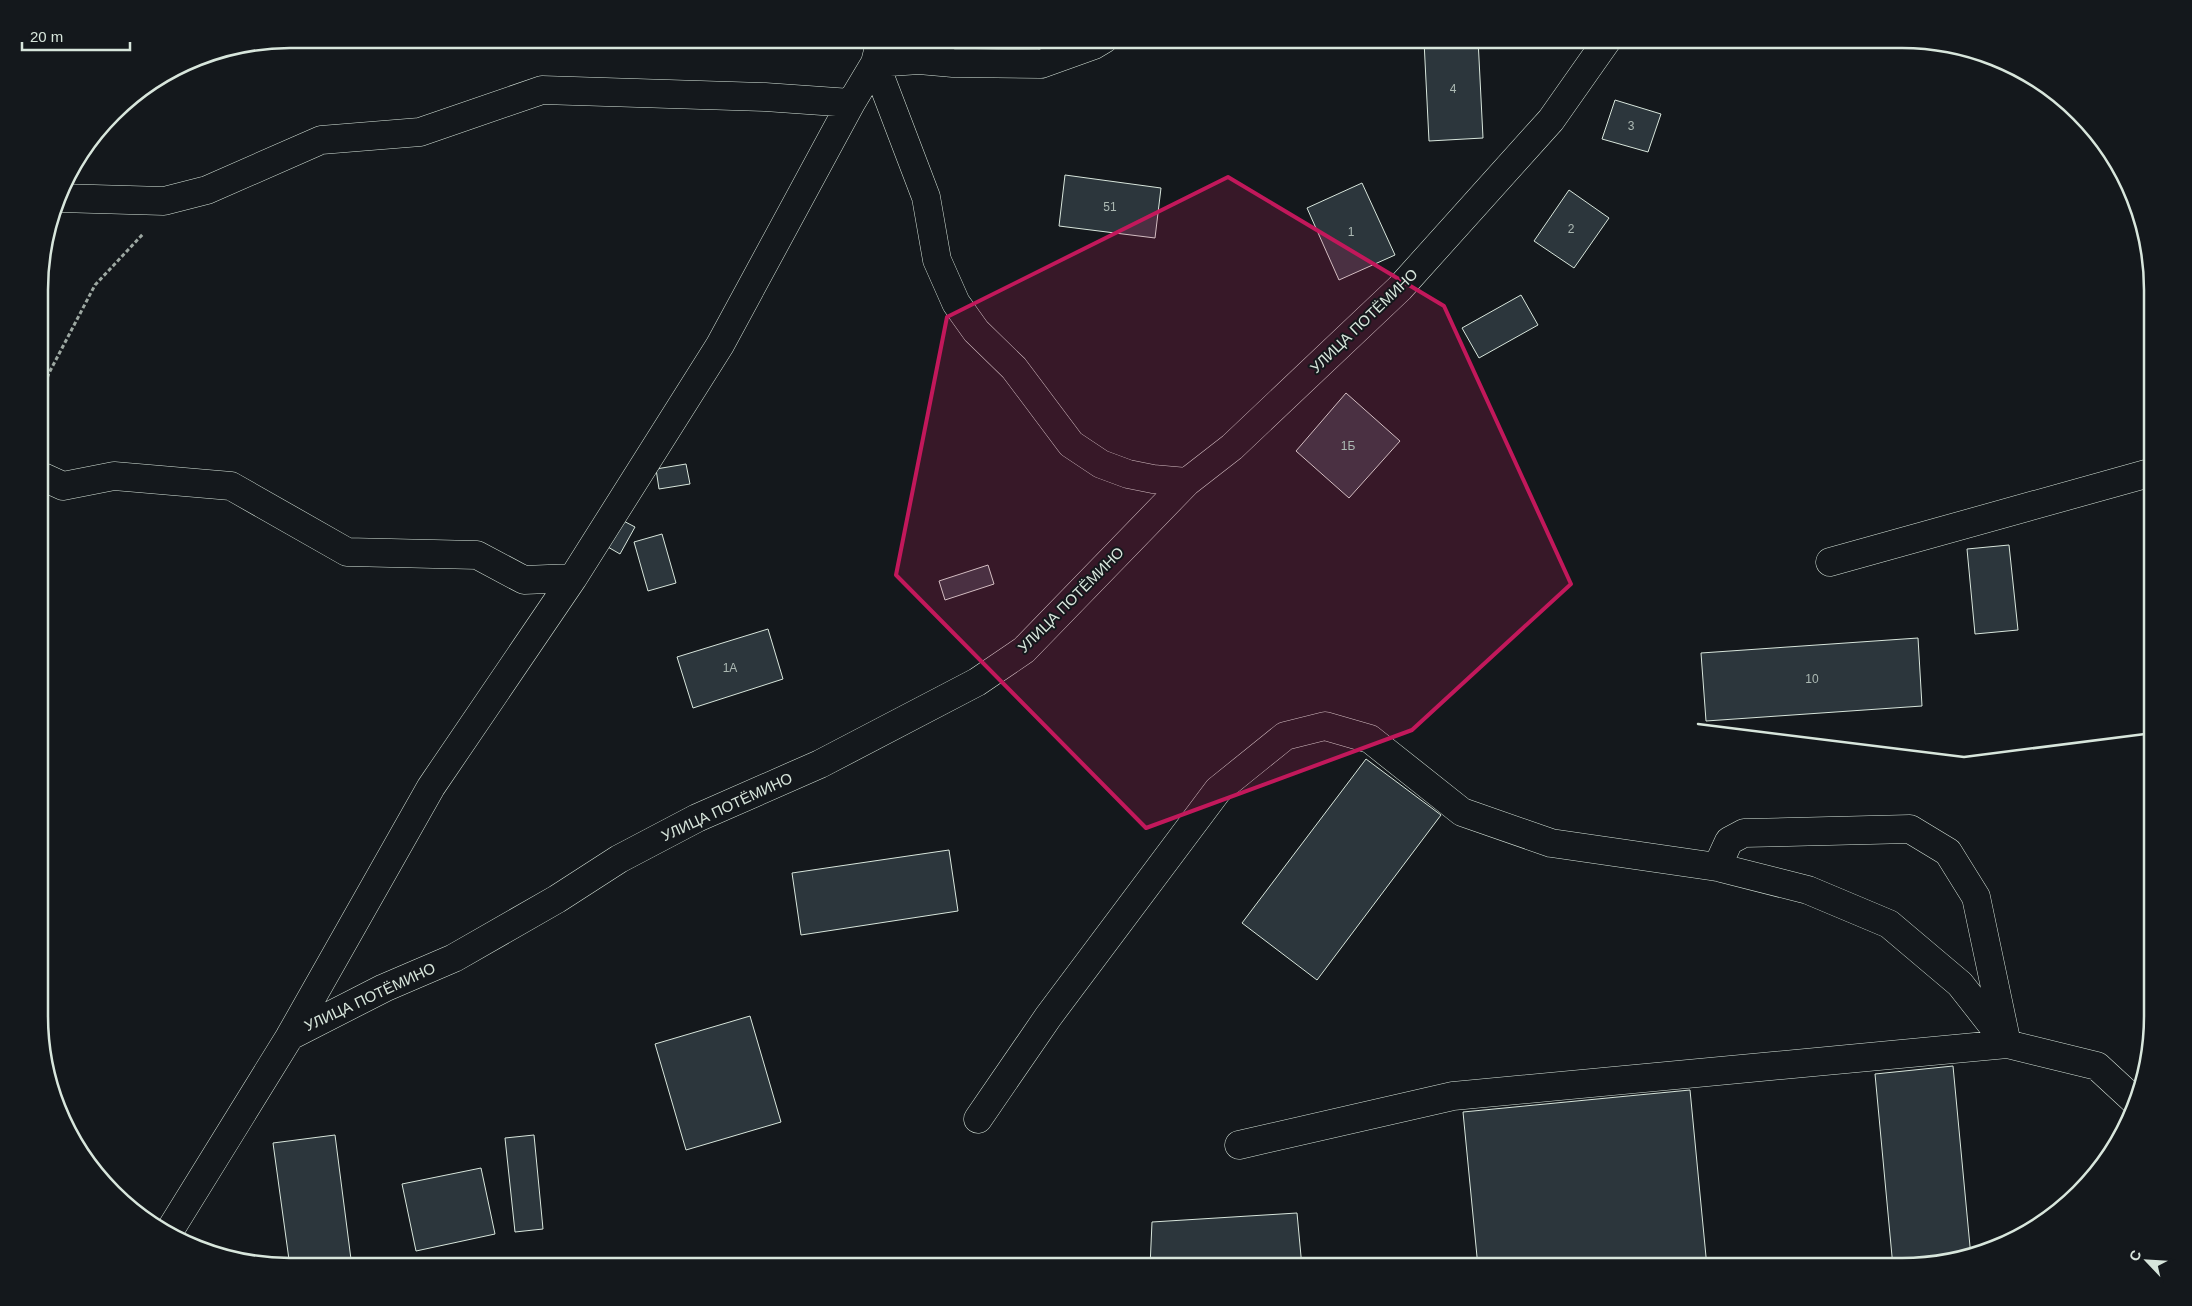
<svg xmlns="http://www.w3.org/2000/svg" width="2192" height="1306" font-family="Arial,sans-serif">
	<style>
		.building { fill: #2c363c; stroke: #d8e6dc }
		.lines { fill: none; stroke-linecap: round; stroke-linejoin: round }
		.minor-casing { stroke: #d8e6dc; stroke-width: 29 }
		.path { stroke: #9da8a2; stroke-width: 3; stroke-dasharray: 4 2.5; stroke-linecap: butt }
		.minor { stroke: #14181c; stroke-width: 28 }
		.wall { stroke: #d8e6dc; stroke-width: 2.5 }
		.marked { fill: #c2185b; fill-opacity: 0.2; stroke: #c2185b; stroke-width: 4; stroke-linejoin: round }
		.labels { text-anchor: middle; stroke-width: 4; stroke-linejoin: round; paint-order: stroke }
		.number-label { font-size: 12px; fill: #adbab4 }
		.street-label { font-size: 15px; fill: #d8e6dc; stroke: #14181c }
		.rim { fill: none; stroke: #d8e6dc; stroke-width: 2.5 }
	</style>
	<rect width="100%" height="100%" fill="#14181c"/>
	<path class="building" d="M1478 39 1483 138 1429 141 1424 41Z
		M1615 100 1661 114 1648 152 1602 139Z
		M1065 175 1161 188 1155 238 1059 226Z
		M1362 183 1395 255 1339 280 1307 208Z
		M1569 190 1609 218 1574 268 1534 241Z
		M1521 295 1538 325 1479 358 1462 328Z
		M1346 393 1400 441 1349 498 1296 451Z
		M686 464 690 484 659 489 656 469Z
		M616 517 635 527 620 554 601 543Z
		M662 534 676 583 648 591 634 542Z
		M2009 545 2018 630 1975 634 1967 549Z
		M988 565 994 584 945 600 939 581Z
		M768 629 783 679 693 708 677 657Z
		M1918 638 1922 706 1706 721 1701 653Z
		M1366 759 1441 815 1317 980 1242 923Z
		M949 850 958 911 801 935 792 873Z
		M750 1016 781 1122 686 1150 655 1044Z
		M1953 1066 1971 1257 1918 1267H1893L1875 1074Z
		M1690 1090 1707 1267H1478L1463 1112Z
		M335 1135 352 1267H290L273 1143Z
		M534 1135 543 1229 515 1232 505 1138Z
		M481 1168 495 1234 416 1251 402 1184Z
		M1297 1213 1302 1267H1150L1152 1222Z"/>
	<g class="lines">
		<g class="minor-casing">
			<path id="minor" d="M875 63 926 197 937 260 956 303 976 331 1014 368 1071 444 1101 464 1128 474 1153 479 1187 482
				M875 63 919 60 953 63 1041 64 1094 45 1104 39
				M59 198 164 201 207 190 321 140 420 132 542 90 765 97 851 103
				M41 476 63 486 114 476 231 486 347 552 477 555 524 580 573 578
				M1830 562 2153 472
				M1717 867 1729 841 1744 833 1910 829 1948 852 1976 897 2007 1044 2097 1066 2136 1102
				M290 1036 384 988 454 958 557 899 619 859 697 818 820 764 977 682 1024 650 1187 482 1232 447 1400 288 1551 120 1608 39
				M978 1119 1048 1017 1218 790 1285 736 1325 726 1370 739 1462 812 1551 843 1717 867 1808 890 1889 924 1960 984 2007 1044
				M1239 1145 1453 1096 2007 1044
				M167 1235 290 1036 431 787 573 578 720 345 851 103 875 63 881 39"/>
		</g>
		<path class="path" d="M41 396 49 373 95 285 143 234"/>
		<use href="#minor" class="minor"/>
		<path class="wall" d="M1698 724 1964 757 2153 733"/>
	</g>
	<path class="marked" d="M1228 177 1444 306 1571 584 1412 730 1146 828 896 575 947 317Z"/>
	<g class="labels">
		<g class="number-label">
			<text x="1453" y="93">4</text>
			<text x="1631" y="130">3</text>
			<text x="1110" y="211">51</text>
			<text x="1571" y="233">2</text>
			<text x="1351" y="236">1</text>
			<text x="1348" y="450">1Б</text>
			<text x="730" y="672">1А</text>
			<text x="1812" y="683">10</text>
		</g>
		<g class="street-label">
			<text transform="translate(1364 321) rotate(-44)" y="5">УЛИЦА ПОТЁМИНО</text>
			<text transform="translate(1071 600) rotate(-45)" y="5">УЛИЦА ПОТЁМИНО</text>
			<text transform="translate(727 807) rotate(-25)" y="5">УЛИЦА ПОТЁМИНО</text>
			<text transform="translate(370 997) rotate(-25)" y="5">УЛИЦА ПОТЁМИНО</text>
		</g>
	</g>
	<path d="M0 0H2192V1306H0ZM290 48H1902A242 242 0 0 1 2144 290V1016A242 242 0 0 1 1902 1258H290A242 242 0 0 1 48 1016V290A242 242 0 0 1 290 48Z" fill="#14181c" fill-rule="evenodd"/>
	<path class="rim" d="M290 48H1902A242 242 0 0 1 2144 290V1016A242 242 0 0 1 1902 1258H290A242 242 0 0 1 48 1016V290A242 242 0 0 1 290 48Z"/>
	<g transform="translate(2147 1261) rotate(295)" stroke="#14181c" stroke-width="4" paint-order="stroke">
	<path d="M0-4L9 19L0 12L-9 19Z" fill="#d8e6dc"/>
	<text y="-8" font-size="14" font-weight="bold" text-anchor="middle" fill="#d8e6dc">С</text>
	</g>
	<path d="M22 42v8h108v-8" fill="none" stroke="#d8e6dc" stroke-width="2.5"/>
	<text x="30" y="42" font-size="15" fill="#d8e6dc" stroke="#14181c" stroke-width="4" paint-order="stroke">20 m</text>
</svg>
